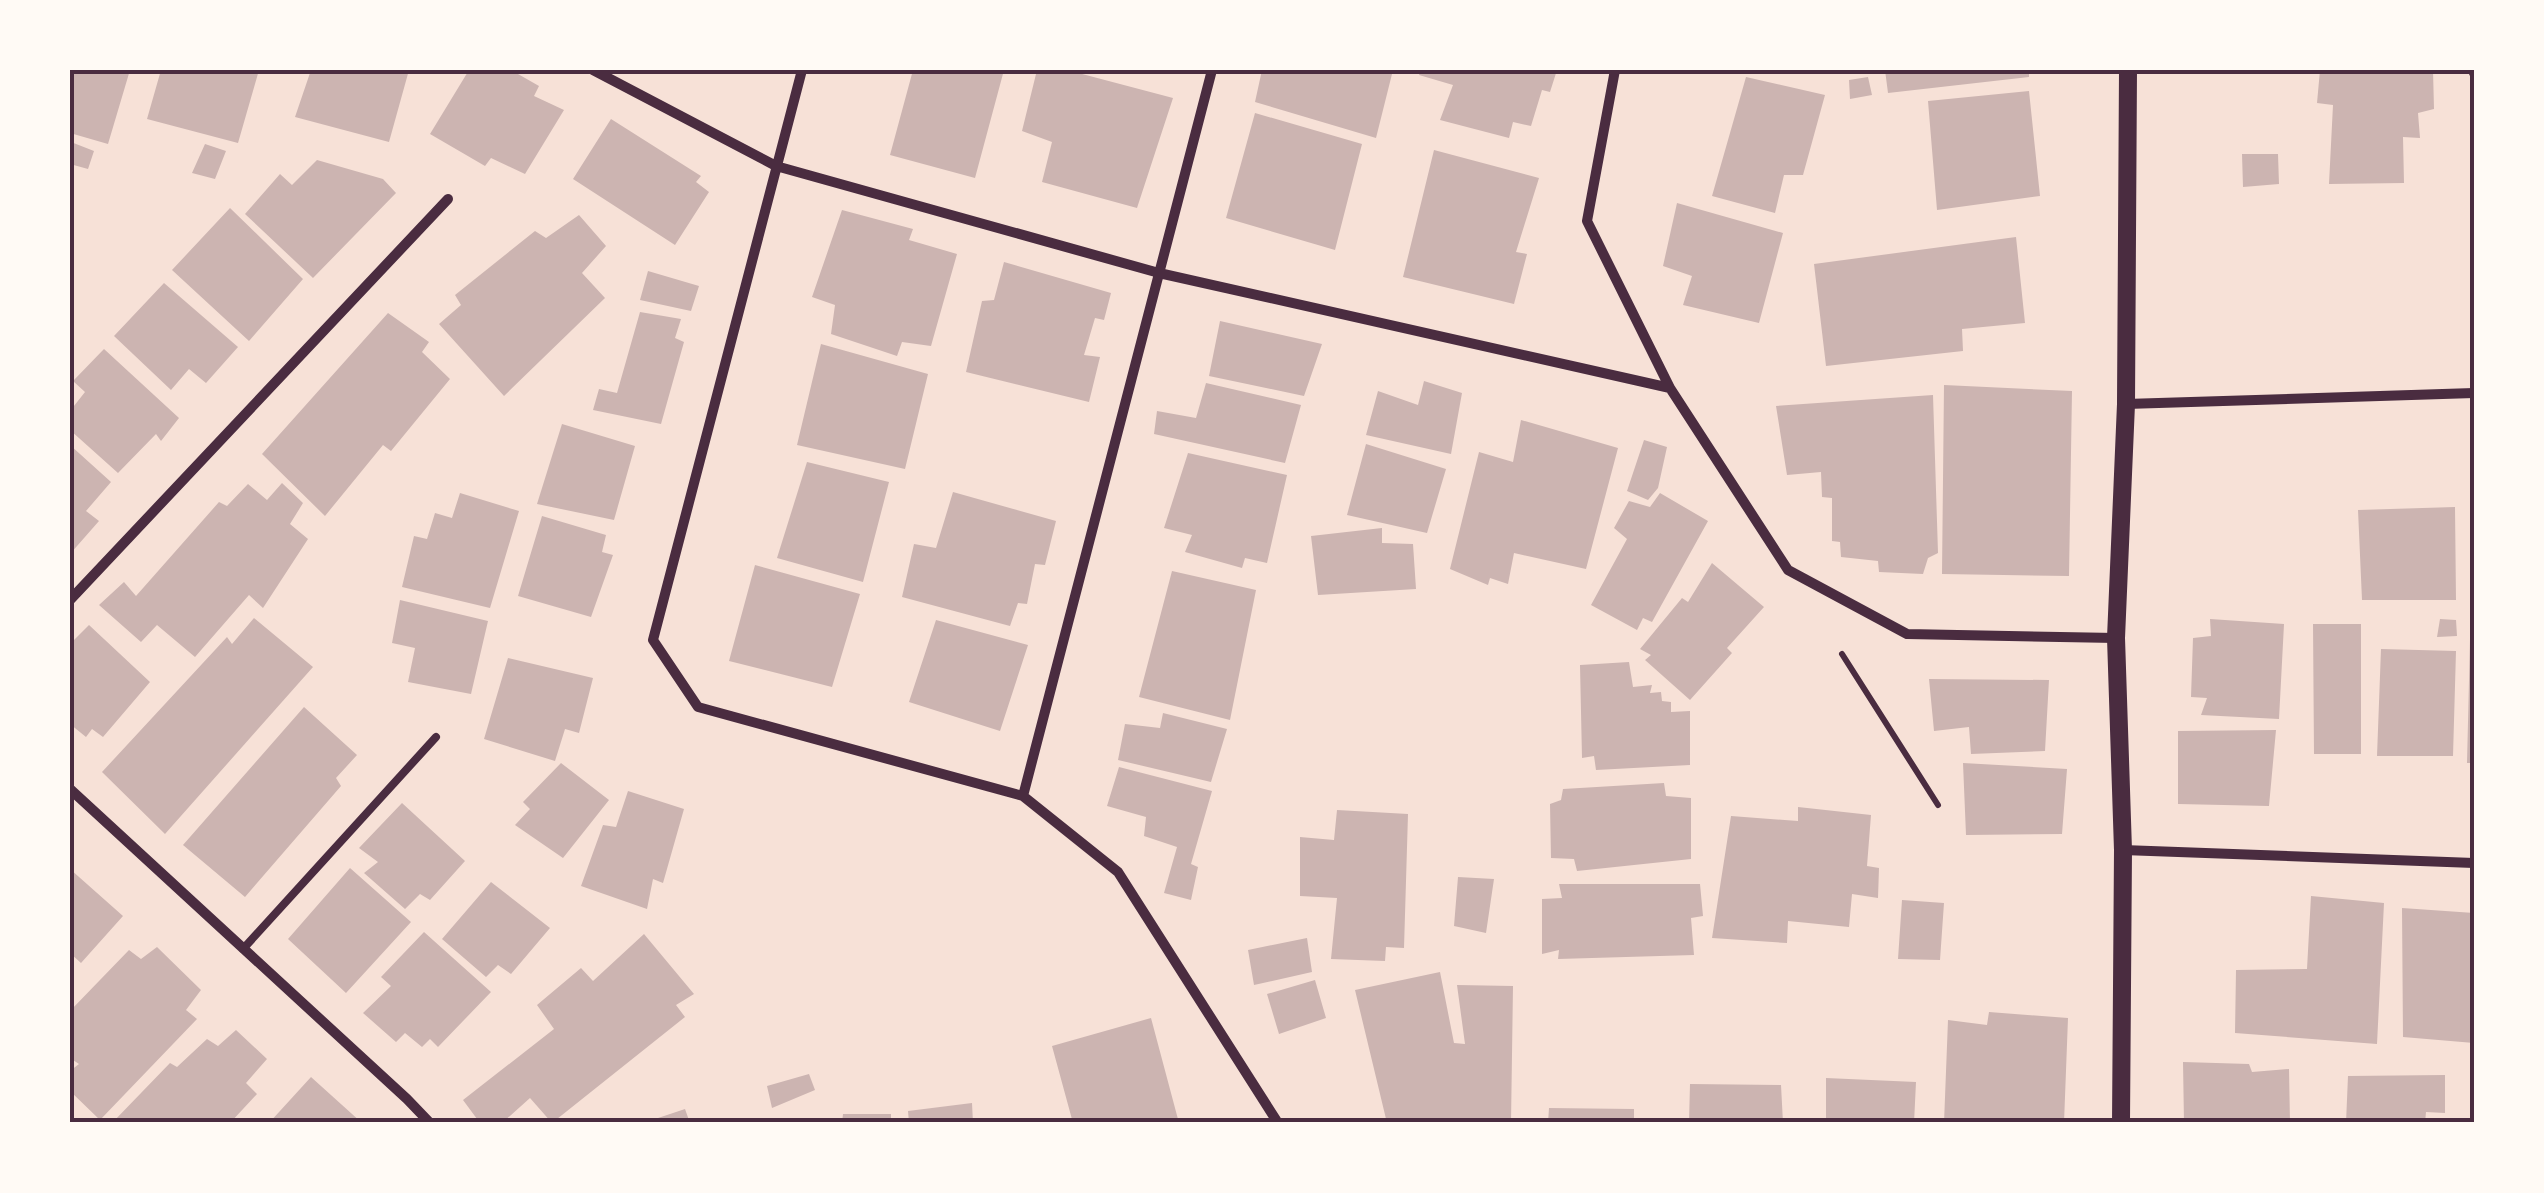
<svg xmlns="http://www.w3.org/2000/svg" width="2544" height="1193" font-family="'Source Serif 4',serif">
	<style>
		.building { fill: #ccb4b1 }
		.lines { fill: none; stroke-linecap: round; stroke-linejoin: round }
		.path { stroke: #4a2c40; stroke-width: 6 }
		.service { stroke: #4a2c40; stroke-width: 8 }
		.minor { stroke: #4a2c40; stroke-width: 10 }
		.tertiary { stroke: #4a2c40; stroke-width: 18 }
		.neatline { fill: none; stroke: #4a2c40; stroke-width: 4 }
	</style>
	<rect width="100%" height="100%" fill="#f7e1d7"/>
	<path class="building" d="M70 70H130L108 144 70 133Z
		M161 70H259L238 143 147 119Z
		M311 70H409L389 142 295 117Z
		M469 70H511L539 86 534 96 564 110 525 174 491 158 485 166 430 134Z
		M913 70H1004L975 178 890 155Z
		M1037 70H1067L1173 98 1137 208 1042 182 1052 142 1022 131Z
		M1262 70H1393L1376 138 1255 102Z
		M1421 70H1557L1550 92 1542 90 1531 126 1513 122 1509 138 1440 120 1453 85 1419 75Z
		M1885 70H2029V77L1888 93Z
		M2320 70H2433L2434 109 2418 113 2420 138 2403 137 2404 183 2329 184 2333 105 2317 103Z
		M1746 77 1825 95 1803 175H1784L1775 213 1712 196Z
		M1868 77 1872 95 1850 99 1849 80Z
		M2029 91 2040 196 1937 210 1928 101Z
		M1255 113 1362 144 1335 250 1226 218Z
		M611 119 701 176 696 182 709 192 675 245 573 179Z
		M71 142 94 151 88 169 70 164Z
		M205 144 226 151 215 179 192 173Z
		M1434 150 1539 178 1516 252 1527 254 1514 304 1403 277Z
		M2242 154H2278L2279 184 2243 187Z
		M317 160 383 179 396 193 313 278 245 214 280 174 292 185Z
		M1677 203 1783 233 1759 323 1683 305 1692 276 1663 266Z
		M230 208 303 279 249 341 172 270Z
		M842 210 913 229 909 240 957 254 931 346 902 342 897 356 831 334 835 305 812 297Z
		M579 215 606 246 582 273 605 298 504 396 439 324 461 305 455 295 535 231 546 238Z
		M2016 237 2025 323 1962 329 1963 351 1826 366 1814 264Z
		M1004 262 1111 293 1104 320 1095 318 1084 355 1100 357 1089 402 966 372 982 301 994 300Z
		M648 271 699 286 691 311 640 300Z
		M164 283 238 347 206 383 189 369 171 390 114 336Z
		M640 312 681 319 675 338 684 342 661 424 593 410 599 389 617 393Z
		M388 313 429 342 422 352 450 379 391 451 383 445 325 516 262 454Z
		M1220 321 1322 344 1304 396 1209 376Z
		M821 344 928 374 905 469 797 445Z
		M104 349 179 418 161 441 156 434 118 473 70 430V411L85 392 73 381Z
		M1424 381 1462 393 1451 454 1366 435 1378 391 1418 405Z
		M1206 383 1301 405 1285 463 1154 434 1157 411 1196 418Z
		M1944 385 2072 391 2069 576 1942 574Z
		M1933 395 1938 553 1928 558 1923 574 1879 572 1878 561 1841 557 1840 542 1832 541V498L1822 497 1821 472 1787 475 1776 406Z
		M1521 420 1618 448 1586 569 1514 553 1508 584 1490 578 1488 585 1450 569 1479 452 1513 462Z
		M562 424 635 446 614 520 537 504Z
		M1644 440 1667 447 1658 488 1648 500 1627 491Z
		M1366 444 1446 469 1427 533 1347 515Z
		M70 445 111 482 86 511 99 521 70 554Z
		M1188 453 1287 475 1267 563 1245 558 1242 568 1185 552 1192 535 1164 528Z
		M807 462 889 482 863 582 777 558Z
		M282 483 303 503 290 524 308 539 263 608 249 595 195 657 157 625 141 642 99 605 124 582 136 596 219 502 227 506 248 484 267 500Z
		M953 492 1056 521 1045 565 1035 564 1027 604 1018 603 1010 626 902 597 914 544 936 548Z
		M460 493 519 511 490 608 402 587 414 536 427 539 435 513 452 518Z
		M1660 493 1708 521 1652 622 1643 618 1637 630 1591 605 1627 539 1614 528 1629 501 1650 507Z
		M2455 507 2456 600H2362L2358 510Z
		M542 516 606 535 602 552 613 555 591 617 518 596Z
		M1382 528V543L1413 544 1416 589 1318 595 1311 536Z
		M1712 563 1764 607 1727 648 1732 653 1690 700 1645 660 1651 655 1640 649 1682 598 1688 602Z
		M755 565 860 594 832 687 729 661Z
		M1172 571 1256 590 1230 720 1139 697Z
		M400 600 488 621 471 694 408 682 415 648 392 643Z
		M254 618 313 667 165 834 102 772 227 637 232 644Z
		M2210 619 2284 624 2279 719 2201 715 2207 698 2191 697 2193 638 2211 636Z
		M2440 619 2456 620 2457 636 2437 637Z
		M936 620 1028 645 1000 731 909 702Z
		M2313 624H2361V754H2314Z
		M89 625 150 682 103 737 92 729 86 737 70 724V644Z
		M2470 639H2474V763H2467Z
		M2381 649 2456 651 2453 756H2377Z
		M508 658 593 678 579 733 565 729 555 761 484 739Z
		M1629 662 1633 687 1652 685 1650 693 1661 692 1662 701 1671 702V712L1690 711V765L1596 770 1594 756 1582 758 1580 665Z
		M1929 679 2049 680 2045 751 1971 754 1969 727 1934 731Z
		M304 707 357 755 336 778 341 786 245 897 183 845Z
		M1163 713 1227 729 1211 782 1118 760 1125 724 1160 728Z
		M2276 730 2269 806 2178 804V731Z
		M561 763 609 800 563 858 515 825 530 809 523 802Z
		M1963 763 2067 769 2062 834 1966 835Z
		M1119 767 1212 791 1191 864 1198 867 1191 900 1164 893 1177 847 1144 836 1146 817 1107 806Z
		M1664 783 1666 796 1691 798V859L1577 871 1574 859 1551 858 1550 804 1561 800 1563 789Z
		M628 791 684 809 663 883 653 879 647 909 581 886 603 825 616 827Z
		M402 803 465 861 430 900 420 894 405 909 364 873 378 862 359 848Z
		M1798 807 1871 815 1867 866 1879 868 1878 898 1852 894 1849 927 1788 921 1787 943 1712 938 1731 816 1798 821Z
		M1337 810 1408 814 1404 948 1386 947 1385 961 1331 959 1337 898 1300 896V837L1334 840Z
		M350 868 411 922 346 993 288 939Z
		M70 869 123 916 81 963 70 953Z
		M1458 877 1494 879 1486 933 1454 926Z
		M491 882 550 928 511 974 498 965 486 977 442 939Z
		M1559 884H1700L1703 916 1691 918 1694 955 1558 959 1559 950 1542 954V899L1562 898Z
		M2311 896 2384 903 2377 1044 2235 1033 2236 970 2307 969Z
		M1902 900 1944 903 1940 960 1898 959Z
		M2402 908 2474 913V1043L2403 1037Z
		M424 932 491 992 438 1047 430 1039 422 1047 405 1033 396 1042 363 1013 391 986 381 977Z
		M644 934 694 994 676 1005 685 1017 552 1123 530 1098 502 1123H480L463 1100 554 1029 537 1005 581 968 593 981Z
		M1307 938 1312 972 1254 985 1248 950Z
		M157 947 201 990 186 1010 197 1019 100 1120 70 1091V1071L79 1064 70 1058V1011L129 950 141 959Z
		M1440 972 1454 1043 1465 1044 1457 985 1513 986 1511 1123H1387L1355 990Z
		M1315 980 1326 1018 1279 1034 1267 994Z
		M1989 1012 2068 1018 2064 1123H1944L1948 1020 1987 1025Z
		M1151 1018 1179 1123H1073L1052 1046Z
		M236 1030 267 1059 246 1083 257 1094 230 1123H112L170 1063 177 1067 207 1039 218 1046Z
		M2183 1062 2249 1064 2252 1072 2289 1069 2290 1123H2184Z
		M809 1074 815 1090 772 1108 767 1086Z
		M2445 1075V1113L2426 1112 2425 1123H2346L2348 1076Z
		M311 1077 362 1123H269Z
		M1826 1078 1916 1082 1914 1123H1826Z
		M1690 1084 1781 1085 1783 1123H1689Z
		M972 1103 973 1123H909L908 1111Z
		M1549 1108 1634 1109V1123H1548Z
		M685 1109 690 1123H646V1122Z
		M843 1114H891V1123H842Z"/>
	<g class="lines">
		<path class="path" d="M1842 654 1938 805"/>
		<path class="service" d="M243 949 436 737"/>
		<path class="minor" d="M593 70 776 166 1159 273 1670 388
			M802 70 653 640 698 707 1023 796 1118 872 1278 1123
			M1615 70 1587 221 1670 388 1788 570 1907 634 2116 638
			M2474 70V73
			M2126 404 2474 393
			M70 600 448 199
			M70 789 407 1099 430 1123
			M1023 796 1212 70
			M2123 850 2474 863"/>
		<path class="tertiary" d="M2121 1123 2123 850 2116 638 2126 404 2128 70"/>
	</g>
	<rect width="2544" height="1193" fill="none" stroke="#fffaf5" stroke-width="145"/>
	<rect x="72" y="72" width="2400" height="1048" class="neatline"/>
</svg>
